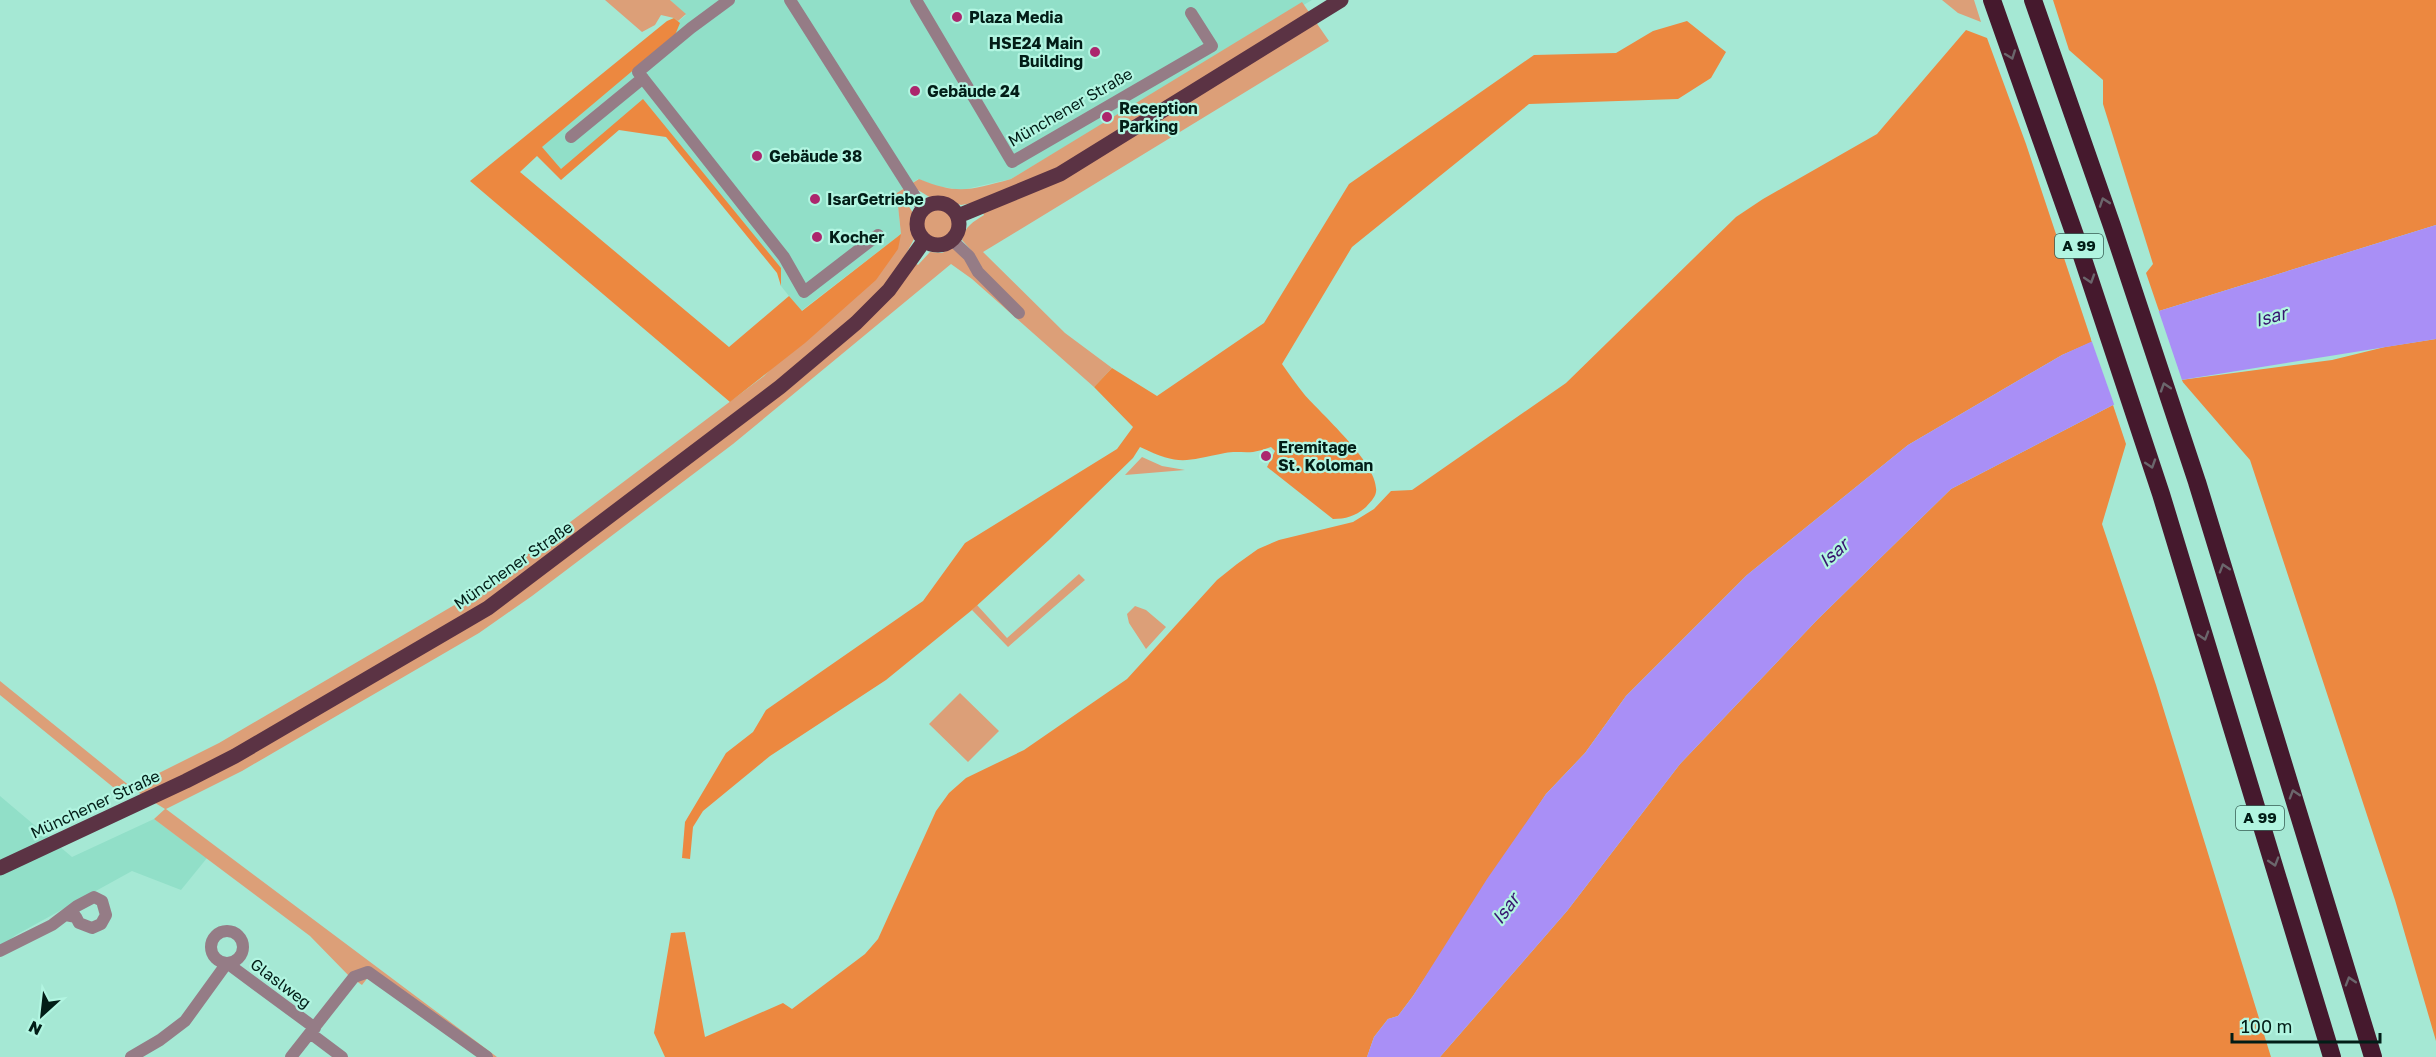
<svg xmlns="http://www.w3.org/2000/svg" width="2436" height="1057" font-family="'Golos Text',sans-serif">
	<style>
		.built { fill: #91dfc8 }
		.green { fill: #dc9f78; fill-rule: evenodd }
		.forest { fill: #ec8840 }
		.water { fill: #a98ff6 }
		.pier { fill: #a5e8d4 }
		.lines { fill: none; stroke-linecap: round; stroke-linejoin: round }
		.minor { stroke: #957c86; stroke-width: 12 }
		.major { stroke: #5b3344; stroke-width: 15 }
		.highway { stroke: #45192d; stroke-width: 18 }
		.oneway { stroke: #6b666c }
		.poi-dot { fill: #ac266d; stroke: #b2f5e1; stroke-width: 2 }
		.labels { text-anchor: middle; stroke-width: 4.5; stroke-linejoin: round; paint-order: stroke }
		.shield { fill: #b2f5e1; stroke: #375e54; stroke-width: 1.5 }
		.shield-label { font-size: 15px; font-weight: bold; fill: #021d17 }
		.poi-label { font-size: 16px; font-weight: bold; fill: #021d17; stroke: #b2f5e1; text-anchor: start }
		.street-label { font-size: 16px; fill: #021d17; stroke: #b2f5e1 }
		.water-label { font-size: 18px; font-style: italic; fill: #37156f; stroke: #b2f5e1 }
	</style>
	<rect width="100%" height="100%" fill="#a5e8d4"/>
	<path class="built" d="M670 0H1312L1011 179 962 190 936 186 918 179 892 196 898 206 901 234 801 311 781 286 779 267 642 104 562 173 532 142 686 15Z
		M0 796 72 857 154 819 207 858 181 890 132 871 16 935 0 947Z"/>
	<path class="green" d="M605 0H670L686 14 678 21 674 18 661 15 655 25 642 32Z
		M1942 0H1974L1981 22 1958 13Z
		M1302 2 1329 41 983 252 1065 333 1112 368 1094 387 972 279 951 264 733 444 532 596 479 633 242 771 166 809 497 1057H479L369 976 362 985 349 976 310 936 154 819 165 809 131 788 119 792 0 695V681L131 787 219 743 480 590 764 376 901 234 898 206 892 196 919 179C958 195 971 190 1011 179ZM918 190 931 198 947 200 961 205 978 202 984 215C973 222 965 226 962 240L971 250 952 248 942 253 930 252 918 265 905 256 914 239 911 222 913 213 905 200Z
		M922 224a16 16 0 1 1 32 0a16 16 0 1 1-32 0Z
		M1142 457 1162 466 1185 470 1125 475Z
		M1079 574 1085 580 1008 647 972 610 977 605 1007 638Z
		M1135 606 1146 610 1166 627 1146 649 1129 623 1127 614Z
		M960 693 999 731 968 762 929 724Z"/>
	<path class="forest" d="M2053 0H2436V225L2159 311 2146 273 2153 264 2103 104V80L2069 50Z
		M674 18 680 23 675 35 542 147 561 169 643 99 781 268V286L777 273 666 137 619 130 561 180 537 156 520 172 729 347 789 296 802 311 901 234 898 249 876 280 805 343 730 402 470 181 667 21Z
		M1687 21 1726 52 1711 78 1678 99 1529 104 1352 247 1282 364C1289 374 1296 384 1304 394 1321 414 1380 465 1376 492 1375 498 1370 502 1366 507 1356 516 1346 519 1333 519L1267 467 1275 451 1271 447C1265 449 1259 451 1253 452 1244 453 1235 451 1225 453 1184 461 1180 466 1140 447L1133 458 1049 540 972 610 886 680 770 756 703 811 693 827 690 859 682 858 685 822 726 753 753 732 766 710 923 601 965 543 1117 449 1133 427 1094 387 1112 368 1157 396 1264 323 1349 184 1534 55 1616 53 1653 31Z
		M1966 30 1987 38 2026 144 2092 342 2062 355 1908 445 1747 575 1626 696 1585 753 1546 794 1413 996 1398 1016 1388 1019 1374 1037 1367 1057H665L654 1033 671 933 685 932 705 1037 783 1003 792 1009 865 954 878 939 936 811 949 793 966 778 1024 750 1127 679 1217 580 1237 564 1258 549 1279 540 1353 522 1374 509 1391 491 1412 490 1566 383 1736 217 1763 199 1877 134Z
		M2436 339V1041L2395 900 2250 460 2181 380 2332 360 2385 347Z
		M2113 405 2126 444 2102 524 2156 685 2271 1057H1440L1567 911 1680 764 1818 619 1951 489Z"/>
	<path class="water" d="M2436 225V339L2181 380 2113 405 1951 489 1818 619 1680 764 1567 911 1440 1057H1367L1374 1037 1388 1019 1398 1016 1413 996 1487 879 1546 794 1585 753 1626 696 1747 575 1908 445 2062 355 2159 311Z"/>
	<path class="pier" d="M2158 309 2183 383 2115 407 2091 339Z"/>
	<g class="lines">
		<path class="minor" d="M729 0 691 28 638 72 784 257 804 292 878 235
			M790 0 923 209
			M916 0 1012 162 1212 46 1191 13
			M571 137 643 78
			M952 240 969 256 978 272 1019 313
			M211 947a16 16 0 1 1 32 0a16 16 0 1 1-32 0Z
			M0 951 52 925 77 906 94 897 102 901 106 915 101 924 92 928 79 923 76 917 66 915
			M310 1033 342 1057
			M131 1057 160 1040 185 1021 227 963 315 1028
			M291 1057 354 977 368 972 487 1057"/>
		<path class="major" d="M917 224a21 21 0 1 1 42 0a21 21 0 1 1-42 0Z
			M958 216 1060 174 1341 0
			M0 868 186 781 235 756 488 608 780 387 856 323 889 290 924 241"/>
		<path class="highway" d="M1992 0 2077 241 2161 494 2332 1057
			M2033 0 2112 226 2197 482 2373 1057"/>
	</g>
	<defs><path id="oneway-chevron" d="M-2-3.5L2.5 0L-2 3.5" fill="none" stroke-width="1.6" stroke-linecap="round" stroke-linejoin="round" transform="scale(1.5)"/></defs>
	<g class="oneway">
		<use href="#oneway-chevron" transform="translate(2011 55) rotate(70)"/>
		<use href="#oneway-chevron" transform="translate(2104 202) rotate(-109)"/>
		<use href="#oneway-chevron" transform="translate(2090 279) rotate(72)"/>
		<use href="#oneway-chevron" transform="translate(2165 387) rotate(-108)"/>
		<use href="#oneway-chevron" transform="translate(2151 464) rotate(72)"/>
		<use href="#oneway-chevron" transform="translate(2224 568) rotate(-107)"/>
		<use href="#oneway-chevron" transform="translate(2204 636) rotate(73)"/>
		<use href="#oneway-chevron" transform="translate(2294 794) rotate(-107)"/>
		<use href="#oneway-chevron" transform="translate(2274 862) rotate(73)"/>
		<use href="#oneway-chevron" transform="translate(2350 981) rotate(-107)"/>
	</g>
	<g class="poi-dot">
		<circle cx="957" cy="17" r="6"/>
		<circle cx="1095" cy="52" r="6"/>
		<circle cx="915" cy="91" r="6"/>
		<circle cx="1107" cy="117" r="6"/>
		<circle cx="757" cy="156" r="6"/>
		<circle cx="815" cy="199" r="6"/>
		<circle cx="817" cy="237" r="6"/>
		<circle cx="1266" cy="456" r="6"/>
	</g>
	<g class="labels">
		<g class="shield">
			<rect x="2055" y="234" width="48" height="24" rx="4.5"/>
			<rect x="2236" y="806" width="48" height="24" rx="4.5"/>
		</g>
		<g class="shield-label">
			<text x="2079" y="251">A 99</text>
			<text x="2260" y="823">A 99</text>
		</g>
		<g class="poi-label">
			<text x="969" y="23">Plaza Media</text>
			<text x="1083" y="49" text-anchor="end">HSE24 Main<tspan x="1083" dy="18">Building</tspan></text>
			<text x="927" y="97">Gebäude 24</text>
			<text x="1119" y="114">Reception<tspan x="1119" dy="18">Parking</tspan></text>
			<text x="769" y="162">Gebäude 38</text>
			<text x="827" y="205">IsarGetriebe</text>
			<text x="829" y="243">Kocher</text>
			<text x="1278" y="453">Eremitage<tspan x="1278" dy="18">St. Koloman</tspan></text>
		</g>
		<g class="street-label">
			<text transform="translate(1070 107) rotate(-30)" y="6">Münchener Straße</text>
			<text transform="translate(513 565) rotate(-35)" y="6">Münchener Straße</text>
			<text transform="translate(95 804) rotate(-25)" y="6">Münchener Straße</text>
			<text transform="translate(281 983) rotate(37)" y="6">Glaslweg</text>
		</g>
		<g class="water-label">
			<text transform="translate(2271 317) rotate(-15)" y="6">Isar</text>
			<text transform="translate(1834 553) rotate(-41)" y="6">Isar</text>
			<text transform="translate(1506 909) rotate(-53)" y="6">Isar</text>
		</g>
	</g>
	<g transform="translate(42 1015) rotate(207)" stroke="#b2f5e1" stroke-width="4.5" paint-order="stroke">
	<path d="M0-4.5L10 22L0 15L-10 22Z" fill="#021d17"/>
	<text y="-9" font-size="16" font-weight="bold" text-anchor="middle" fill="#021d17">N</text>
	</g>
	<path d="M2232 1033v9h148v-9" fill="none" stroke="#021d17" stroke-width="3"/>
	<text x="2241" y="1033" font-size="18" fill="#021d17" stroke="#b2f5e1" stroke-width="4.5" paint-order="stroke">100 m</text>
</svg>
